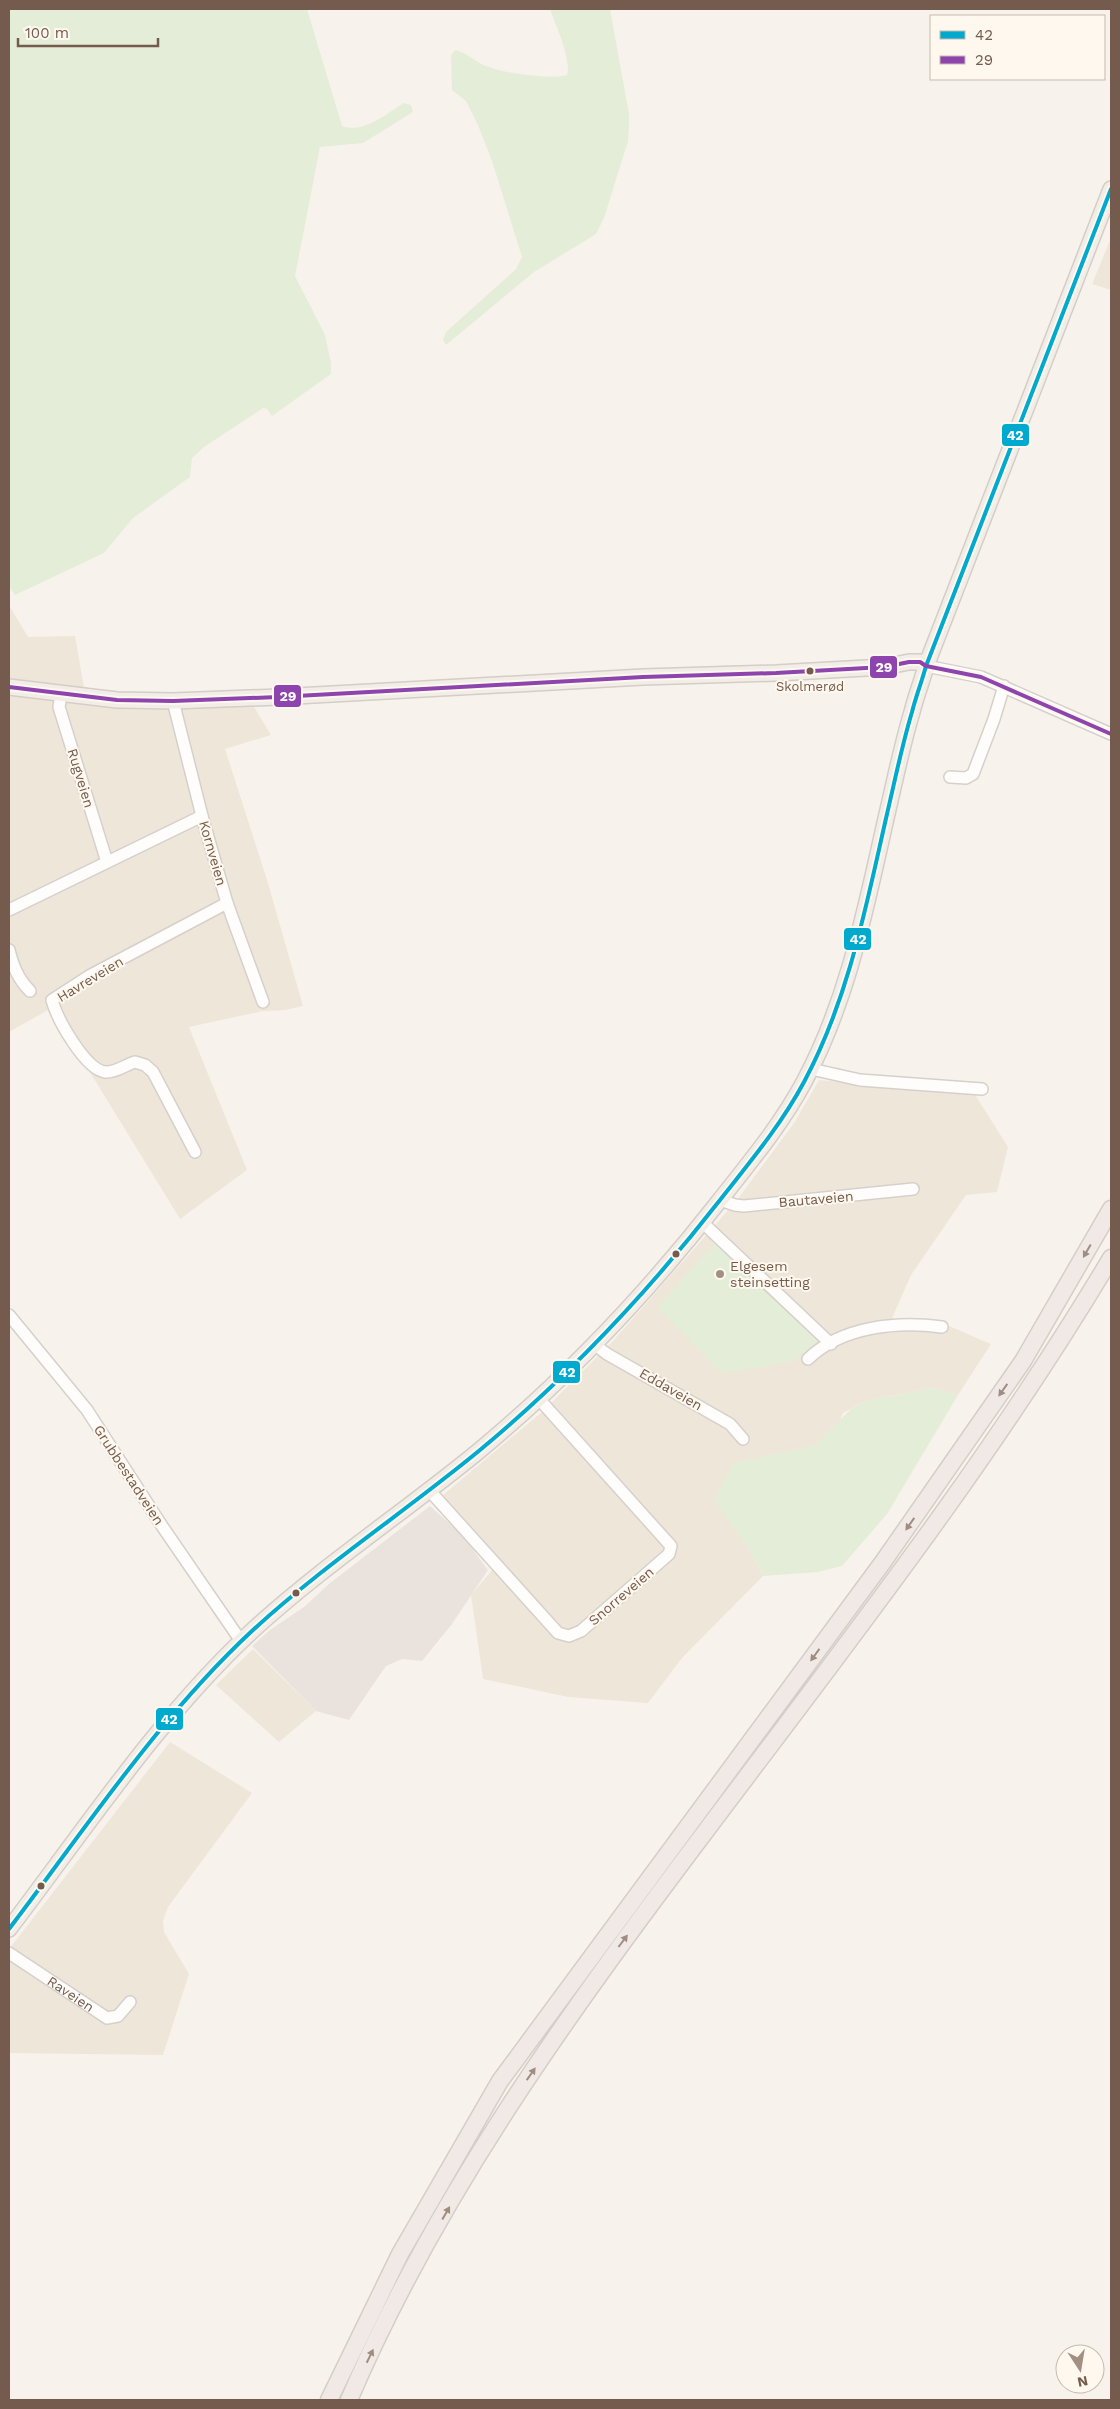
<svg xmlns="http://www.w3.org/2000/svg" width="1120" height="2409" font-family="'Work Sans',sans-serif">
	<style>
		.residential { fill: #efe6da }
		.industrial { fill: #eae3dd }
		.green { fill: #e4edd8 }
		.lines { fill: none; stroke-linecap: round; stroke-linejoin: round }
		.minor-casing { stroke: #d6d0cb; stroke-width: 14 }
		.major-casing { stroke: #d5cdc7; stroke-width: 18 }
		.highway-casing { stroke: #d5cdc7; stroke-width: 19 }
		.minor { stroke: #fefdfc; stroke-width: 11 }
		.major { stroke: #f2ede6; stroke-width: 15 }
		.highway { stroke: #f0e9e5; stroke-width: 16 }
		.bus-1-casing { stroke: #fef8ee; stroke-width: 8 }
		.bus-2-casing { stroke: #fef8ee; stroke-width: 8 }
		.bus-1 { stroke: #00a9ce; stroke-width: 4 }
		.bus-2 { stroke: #8e44ad; stroke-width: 4 }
		.oneway { fill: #9f8d82 }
		.bus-dot { fill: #745b4d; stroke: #fef8ee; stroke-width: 2 }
		.poi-dot { fill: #a29085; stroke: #fef8ee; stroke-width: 2 }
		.labels { text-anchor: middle; stroke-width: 4; stroke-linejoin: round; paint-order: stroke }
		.bus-label { font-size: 13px; fill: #745b4d; stroke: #fef8ee }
		.street-label { font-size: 14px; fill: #745b4d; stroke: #fef8ee }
		.poi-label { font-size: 14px; fill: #745b4d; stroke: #fef8ee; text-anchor: start }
		.line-badge { stroke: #fef8ee; stroke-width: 2 }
		.badge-label { font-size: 14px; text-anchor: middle; font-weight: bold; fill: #fff }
	</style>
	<rect width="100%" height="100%" fill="#f7f3ec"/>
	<path class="residential" d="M1111 238V290L1092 284Z
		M9 605 28 637 75 636 85 693 73 703 118 709 163 710 253 705 271 735 225 749 268 883 303 1006 285 1010 263 1011 189 1027 247 1170 180 1219 96 1082 48 1010 9 1032Z
		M819 1080 974 1093 1008 1147 997 1192 966 1195 911 1275 891 1321H922L949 1326 991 1344 958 1395 933 1388 866 1401 843 1413 831 1441 792 1452 751 1553 763 1576 682 1658 648 1703 568 1697 483 1679 471 1595 493 1569 443 1495 542 1412 612 1342 737 1200 794 1123Z
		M253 1649 316 1711 279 1742 216 1685Z
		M170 1742 252 1793 168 1907 163 1921 164 1932 189 1974 163 2055 9 2053V1949Z"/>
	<path class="industrial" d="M430 1506 462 1535 488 1570 452 1624 422 1661 402 1659 386 1666 349 1720 316 1711 252 1646 270 1630 304 1607 330 1583Z"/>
	<path class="green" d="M9 9H307L342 126C363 134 386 114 404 103L411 105 413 112 363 143 320 147 295 276 325 335 331 363V374L272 416 267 409 263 408 204 447 192 458 190 477 133 518 104 553 15 595 9 586Z
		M550 9H610L629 114V127L628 141 604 218 596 234 534 272 446 345 443 340 446 332 516 269 522 257 492 161 478 125 466 101 452 90 451 55 455 50C466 52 475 62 486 66 502 73 551 80 567 75 572 60 555 24 550 9Z
		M718 1240 816 1335 819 1342C807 1366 746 1368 721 1373L657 1307Z
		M933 1388 958 1395 887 1514 842 1566 818 1572 763 1576 751 1553 714 1500 733 1463 813 1446 851 1409 866 1401Z"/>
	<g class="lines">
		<g class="minor-casing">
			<g id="minor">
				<path d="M926 666 981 677 1111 734"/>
				<path d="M61 695 59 707 107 862"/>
				<path d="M173 701 202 816 227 903 263 1002"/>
				<path d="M950 777 966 778 973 774 994 719 1004 686"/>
				<path d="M9 910 202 816"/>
				<path d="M9 950C13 966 18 979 30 991"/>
				<path d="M811 1069 860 1080 982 1089"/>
				<path d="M195 1152 153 1072 145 1065 135 1062C125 1065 115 1073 105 1072 85 1069 57 1019 52 1000L89 976 227 903"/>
				<path d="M720 1200 735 1205 744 1206 913 1189"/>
				<path d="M703 1223 831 1344"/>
				<path d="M9 1315 87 1410 162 1526 241 1641"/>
				<path d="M594 1344 607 1354 730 1424 743 1439"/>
				<path d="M808 1359C842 1326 898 1321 942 1327"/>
				<path d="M429 1490 558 1633 569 1636 581 1631 669 1554 671 1546 539 1399"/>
				<path id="s1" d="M9 1953 107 2018 118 2016 130 2002"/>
			</g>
		</g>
		<g class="major-casing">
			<path id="major" d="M9 687 117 700 173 701 278 697 643 677 776 673 884 667 909 662H920L926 666
				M9 1929C86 1828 159 1717 253 1630 324 1565 406 1511 480 1450 569 1376 649 1291 720 1200 750 1162 781 1125 804 1082 849 998 866 906 887 814 895 780 902 745 912 712 916 696 922 681 926 666L1111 189"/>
		</g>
		<g class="highway-casing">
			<path id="highway" d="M329 2400 400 2254 500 2081 883 1562 1023 1361 1111 1209
				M349 2400C438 2192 573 2007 708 1828 848 1642 992 1458 1111 1258"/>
		</g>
		<use href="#minor" class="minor"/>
		<use href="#major" class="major"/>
		<use href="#highway" class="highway"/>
		<g class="bus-1-casing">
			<path id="bus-1" d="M9 1929C86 1828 159 1717 253 1630 324 1565 406 1511 480 1450 569 1376 649 1291 720 1200 750 1162 781 1125 804 1082 849 998 866 906 887 814 895 780 902 745 912 712 916 696 922 681 926 666L1111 189"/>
		</g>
		<g class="bus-2-casing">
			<path id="bus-2" d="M9 687 117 700 173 701 278 697 643 677 776 673 884 667 909 662H920L926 666 981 677 1111 734"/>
		</g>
		<use href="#bus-1" class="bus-1"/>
		<use href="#bus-2" class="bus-2"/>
	</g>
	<defs><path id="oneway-solid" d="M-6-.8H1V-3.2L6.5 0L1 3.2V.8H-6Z" transform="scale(1.25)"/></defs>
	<g class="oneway">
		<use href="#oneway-solid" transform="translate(1087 1251) rotate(120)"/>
		<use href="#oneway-solid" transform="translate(1003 1390) rotate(125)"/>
		<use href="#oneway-solid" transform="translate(910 1524) rotate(125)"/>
		<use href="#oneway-solid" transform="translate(815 1655) rotate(126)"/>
		<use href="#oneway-solid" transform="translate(623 1941) rotate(-53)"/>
		<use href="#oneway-solid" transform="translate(531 2074) rotate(-55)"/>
		<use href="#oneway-solid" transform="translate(446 2213) rotate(-60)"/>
		<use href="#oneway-solid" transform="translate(370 2356) rotate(-64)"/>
	</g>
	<g class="bus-dot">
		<circle cx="810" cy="671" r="4.5"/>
		<circle cx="676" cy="1254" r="4.5"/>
		<circle cx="296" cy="1593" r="4.5"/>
		<circle cx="41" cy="1886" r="4.5"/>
	</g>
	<circle class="poi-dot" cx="720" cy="1274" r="5"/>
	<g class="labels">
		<g class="bus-label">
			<text x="810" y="691">Skolmerød</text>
		</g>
		<g class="street-label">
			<text transform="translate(81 778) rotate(73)" y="5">Rugveien</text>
			<text transform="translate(213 853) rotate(74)" y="5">Kornveien</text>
			<text transform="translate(90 979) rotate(-31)" y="5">Havreveien</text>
			<text transform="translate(816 1199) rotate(-5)" y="5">Bautaveien</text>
			<text transform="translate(671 1389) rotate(30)" y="5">Eddaveien</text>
			<text transform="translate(129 1475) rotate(57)" y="5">Grubbestadveien</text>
			<text transform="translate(621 1596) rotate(-41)" y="5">Snorreveien</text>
			<text dy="5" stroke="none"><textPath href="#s1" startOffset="74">Raveien</textPath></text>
		</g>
		<g class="poi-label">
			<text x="730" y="1271">Elgesem<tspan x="730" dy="16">steinsetting</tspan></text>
		</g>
	</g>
	<g class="line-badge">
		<rect x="1001" y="423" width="29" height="24" rx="5" fill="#00a9ce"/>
		<rect x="869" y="655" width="29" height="24" rx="5" fill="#8e44ad"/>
		<rect x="273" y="684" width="29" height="24" rx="5" fill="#8e44ad"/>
		<rect x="843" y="927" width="29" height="24" rx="5" fill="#00a9ce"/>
		<rect x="552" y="1360" width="29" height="24" rx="5" fill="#00a9ce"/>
		<rect x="155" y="1707" width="29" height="24" rx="5" fill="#00a9ce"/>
	</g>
	<g class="badge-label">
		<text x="1015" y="440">42</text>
		<text x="884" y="672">29</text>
		<text x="288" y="701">29</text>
		<text x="858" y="944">42</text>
		<text x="567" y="1377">42</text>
		<text x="169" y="1724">42</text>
	</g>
	<rect width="1120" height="2409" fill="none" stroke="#745b4d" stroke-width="20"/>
	<rect x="930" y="15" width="175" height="65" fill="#fef8ee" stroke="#c7b9ae"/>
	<rect x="940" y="31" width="25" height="8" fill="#00a9ce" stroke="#c7b9ae"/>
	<text x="975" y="40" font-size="15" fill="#745b4d">42</text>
	<rect x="940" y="56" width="25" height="8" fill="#8e44ad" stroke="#c7b9ae"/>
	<text x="975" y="65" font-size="15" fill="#745b4d">29</text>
	<g transform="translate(1080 2369) rotate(168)"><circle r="24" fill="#fef8ee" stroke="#c7b9ae"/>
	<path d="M0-4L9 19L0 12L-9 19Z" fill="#a29085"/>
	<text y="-8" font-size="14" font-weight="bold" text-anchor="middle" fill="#745b4d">N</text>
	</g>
	<path d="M18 38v8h140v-8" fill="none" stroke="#745b4d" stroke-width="2.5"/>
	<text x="25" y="38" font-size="15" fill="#745b4d" stroke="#fef8ee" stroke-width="4" paint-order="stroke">100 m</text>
</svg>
